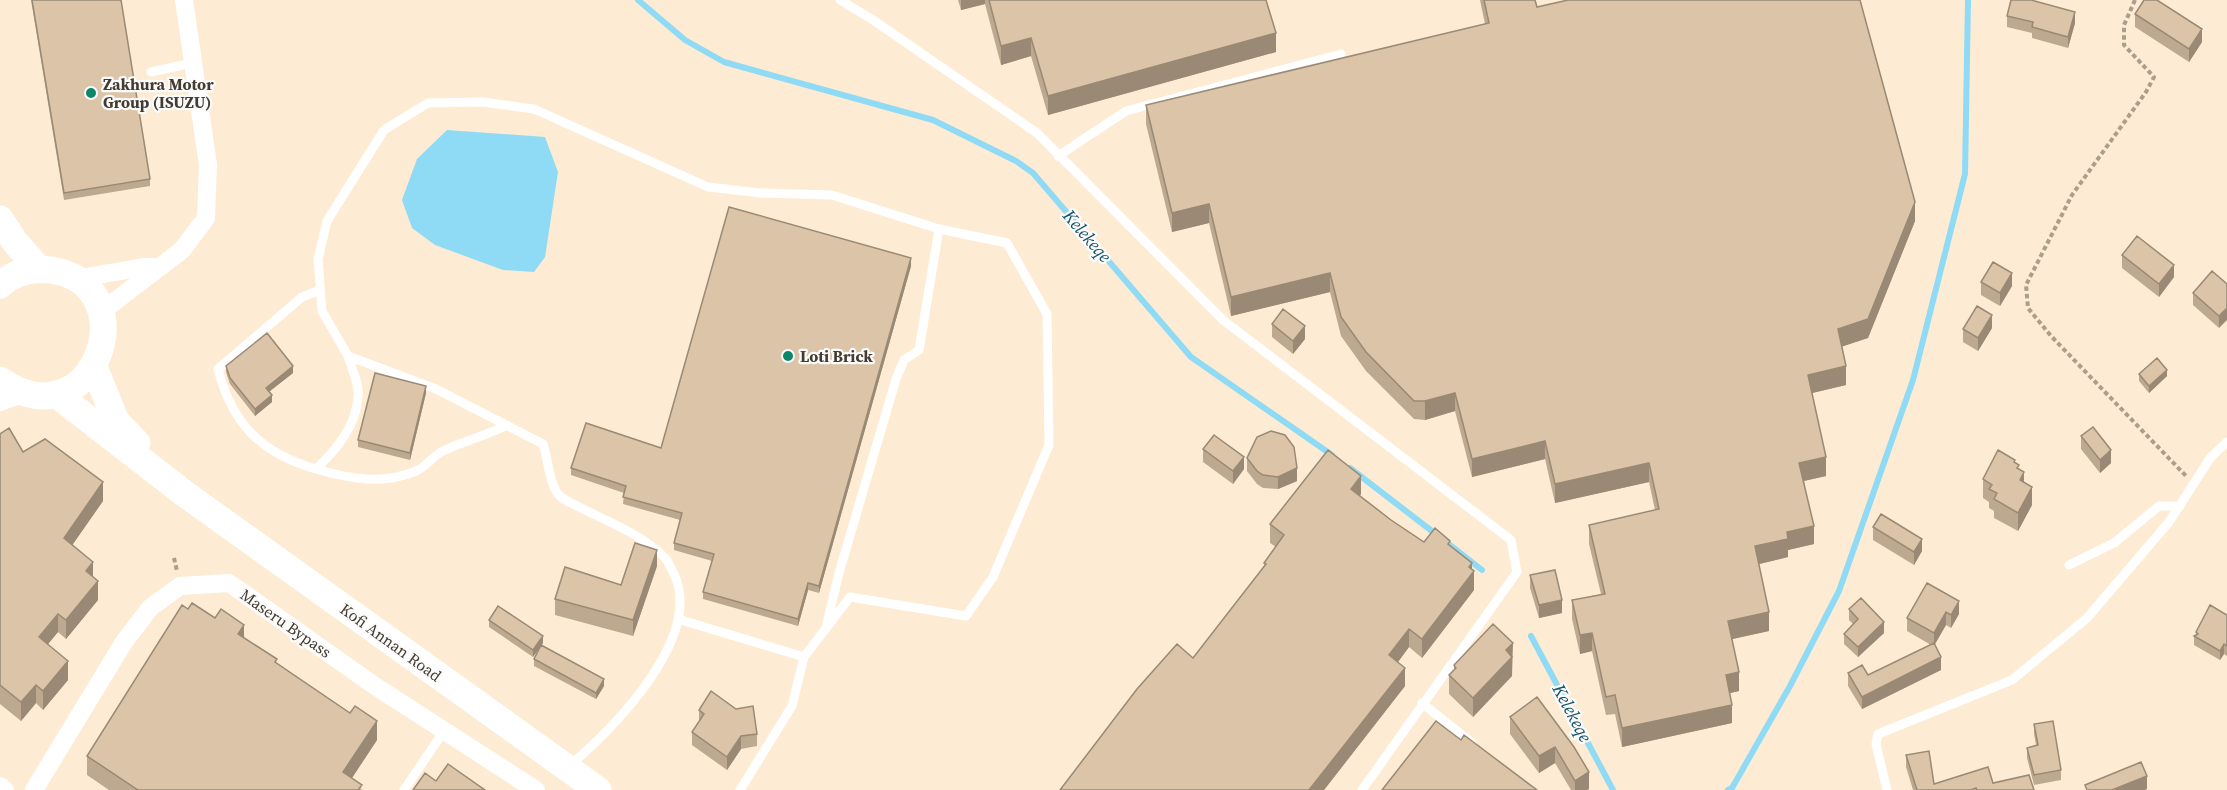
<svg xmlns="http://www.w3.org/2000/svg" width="2227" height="790" font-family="'Source Serif 4',serif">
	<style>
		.water { fill: #8fdaf5 }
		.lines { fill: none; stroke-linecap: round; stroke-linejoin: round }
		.stream { stroke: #8fdaf5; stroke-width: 6 }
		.path { stroke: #ab9e8a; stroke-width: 4; stroke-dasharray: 4.5 3; stroke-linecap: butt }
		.lane { stroke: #fff; stroke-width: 9 }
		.street { stroke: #fff; stroke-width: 18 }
		.primary { stroke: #fff; stroke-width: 27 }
		.wall { fill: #bca990 }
		.shaded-wall { fill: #998975 }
		.building { fill: #dbc4a7; stroke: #998975; stroke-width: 1.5 }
		.poi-dot { fill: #0b886a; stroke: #fbfbfb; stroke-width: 2 }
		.labels { text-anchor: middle; stroke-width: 4.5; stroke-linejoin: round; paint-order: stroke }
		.poi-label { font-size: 16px; font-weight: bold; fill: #433b2f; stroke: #fbfbfb; text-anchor: start }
		.street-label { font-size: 16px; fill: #433b2f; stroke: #fbfbfb }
		.water-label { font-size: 18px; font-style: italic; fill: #175467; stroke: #fbfbfb }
	</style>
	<rect width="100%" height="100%" fill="#fdecd3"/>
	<path class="water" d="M447 130 545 137 558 172 545 257 534 272 503 270 435 245 412 228 402 200 417 159Z"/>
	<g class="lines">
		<path class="stream" d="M638 0 685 40 724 62 933 120 1016 161 1033 173 1191 357 1332 455
			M1350 468 1437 535
			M1445 541 1482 570
			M1531 636 1613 790
			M1728 790 1732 788 1790 686 1839 591 1913 380 1965 174 1968 0"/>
		<path class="path" d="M2135 0 2124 25V45L2154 77 2146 92 2072 195 2026 285 2028 308 2051 336 2186 476
			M174 558 177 571"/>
		<path class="lane" d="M840 0 873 20 1037 133 1223 320 1511 540 1517 572 1362 790
			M151 72 192 63
			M1058 156 1126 111 1341 54
			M320 290 302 297 218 369C232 424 262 454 316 469 337 449 356 426 358 397 360 385 351 367 348 356
			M316 469C350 479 383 485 416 471 426 467 433 456 443 451 463 441 486 436 507 425
			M2069 565 2114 543 2159 506H2180
			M678 619 804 657
			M827 623 839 573 896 379 904 360 919 350 939 229
			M1422 703 1472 743
			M568 767C613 729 704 638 674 574 671 569 669 562 665 558 643 535 611 523 583 509 576 505 564 501 559 495 549 484 548 458 543 444L436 389 348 356 322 311 318 259 327 221 384 130 428 103 483 102 534 109 708 187 761 193 832 195 939 229 1007 243 1047 314 1049 445 993 577 966 616 850 597 804 657 792 706 740 790
			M404 790 444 731
			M1887 790 1876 744 1878 734 2012 680 2087 618 2169 522 2211 457 2227 442"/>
		<path class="street" d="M75 279 144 267H157
			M101 312 182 250 206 218 208 165 184 0
			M0 402 24 393
			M0 786 5 790
			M34 790 124 642 150 608 180 586 229 583 375 686 536 790"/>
		<path class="primary" d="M0 219 15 242 39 269
			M0 285C14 272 32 268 51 270 150 285 94 446 0 380
			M94 367 116 421 137 443
			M56 394 185 494 598 790"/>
	</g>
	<path class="wall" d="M31 0H121L150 179V186L64 200Z
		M958 0H1266L1276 52 1048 115 1031 56 1001 65 985 4 961 10Z
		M1480 0H1535L1537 7 1915 221 1868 338 1842 346 1846 385 1812 393 1826 476 1804 481 1814 544 1788 550V557L1759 564 1769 631 1732 639 1739 691 1730 693 1732 723 1622 747 1615 714 1606 715 1592 651 1580 654 1572 619V600L1601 594 1589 544V525L1655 510 1649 482 1555 503 1545 459 1472 477 1455 411 1425 420 1414 419 1366 371 1341 336 1330 292 1231 316 1209 223 1172 232 1146 124V105L1485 24Z
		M2135 14 2202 42 2189 62 2135 27Z
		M2007 16 2075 23 2068 48 2032 38V33L2007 27Z
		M2122 255 2174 277 2159 297 2122 268Z
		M911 266 819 593 808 590 798 626 703 599V592L712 561 674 550V543L680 520 623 504 624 493 571 475V468L661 448Z
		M1981 282 2012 286 2000 306 1981 295Z
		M2227 284 2219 328 2193 305V293Z
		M1272 324 1305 339 1293 354 1272 337Z
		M1992 328 1978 351 1963 342V329Z
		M226 366 293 373 269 392 272 402 255 416 230 384 226 372Z
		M2139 374 2167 376 2149 393 2139 381Z
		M426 393 410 460 358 447V440Z
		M0 434 23 452 103 501 72 545 93 577 98 600 66 639 58 632 48 644 68 680 43 710 36 703 21 721 0 704Z
		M2081 436 2111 463 2100 473 2081 449Z
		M1203 449 1244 469 1233 484 1203 462Z
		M1247 458 1297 481 1278 489 1263 488 1257 484 1247 471Z
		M2015 463 2024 482 2032 505 2018 531 1994 518V511L1989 508V502L1983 498V479Z
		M1361 494 1360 496 1391 520 1424 542 1450 546 1472 569 1474 590 1422 658 1409 647 1398 662 1405 686 1324 790H1060L1193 658 1264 567V563L1276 547 1270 543V524Z
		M1873 527 1922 551 1914 565 1873 540Z
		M657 566 633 636 555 615V599L621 585Z
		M1530 575 1562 613 1539 618 1530 588Z
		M1927 583 1959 614 1951 628 1946 625 1934 645 1941 670 1862 709 1848 686V673L1868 675 1931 645 1907 631V618Z
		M188 609 244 638 377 740 352 778 362 790H109L87 775V756Z
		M1849 609 1884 633 1858 657 1844 644V634L1853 624 1849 620Z
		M2227 615V656L2224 654 2220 660 2194 645V636L2196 635V632Z
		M489 620 543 643 533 657 489 627Z
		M534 659 604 686 596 699 534 666Z
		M1512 662V676L1473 717 1449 694V675L1454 670V665L1513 662Z
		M699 710 757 734V746L741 749 727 770 692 745V732L699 722Z
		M1510 717 1574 747 1589 789 1587 790H1571L1555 763 1539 773 1510 734Z
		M2034 724 2061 770V780L2034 785 2027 758V748L2036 745 2034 734Z
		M1906 755 1934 784 1993 783 2034 790H1913L1906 767Z"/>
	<path class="shaded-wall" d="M961 0H985V4L961 10Z
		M2075 12V23L2068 48V37Z
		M2202 29V42L2189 62V49Z
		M1276 33V52L1048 115V96Z
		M1031 38V56L1001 65V46Z
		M1915 202V221L1868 338 1838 348V329Z
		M1209 204V223L1172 232V213Z
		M911 258V266L819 593V586Z
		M2174 265V277L2159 297V284Z
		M1330 273V292L1231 316V297Z
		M2012 273V286L2000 306V293Z
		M2227 308V320L2219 328V316Z
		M1992 315V328L1978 351V338Z
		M1305 326V339L1293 354V341Z
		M293 366V373L266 394V388Z
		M1846 366V385L1808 394V375Z
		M2167 370V376L2149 393V386Z
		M426 386V393L410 460V453Z
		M1455 393V411L1425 420V401Z
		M272 395V402L255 416V409Z
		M1545 441V459L1472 477V459Z
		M2111 450V463L2100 473V460Z
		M1244 457V469L1233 484V471Z
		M1826 457V476L1799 482V463Z
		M1649 463V482L1555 503V484Z
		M1297 468V481L1278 489V477Z
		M2024 472V491L2020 480Z
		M1361 476V494L1351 507V489Z
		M103 482V501L64 557V538Z
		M2032 487V505L2018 531V513Z
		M1814 526V544L1788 550V557L1755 565V546L1787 532Z
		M1922 539V551L1914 565V552Z
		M657 550V566L633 636V620Z
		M93 562V581L86 571Z
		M1472 563V574L1474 571V590L1422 658V639Z
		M98 581V600L66 639V620Z
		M808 583V590L798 626V619Z
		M1562 600V613L1539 618V605Z
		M1959 601V614L1951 628V615Z
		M1769 612V631L1728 640V621Z
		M1946 612V625L1934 646V633Z
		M58 614V632L39 655V637Z
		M1884 622V633L1858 657V647Z
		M244 625V644L238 634Z
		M1409 629V647L1389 674V655Z
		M1592 633V651L1580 654V635Z
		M543 636V643L533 657V650Z
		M1513 643 1512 676 1473 717V698L1506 650Z
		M2224 644V654L2220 660V651Z
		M1941 657V670L1862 709V697Z
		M68 661V680L43 710V691Z
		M1405 668V686L1324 790H1309Z
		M1739 672V691L1726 694V675Z
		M604 679V686L596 699V693Z
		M36 685V703L21 721V702Z
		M1732 705V723L1622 747V728Z
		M377 721V740L344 790 343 772Z
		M741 736V749L727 770V757Z
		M1555 747V763L1539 773V756Z
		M1589 772V789L1587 790H1575V781Z
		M2147 776V789L2145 790H2112Z"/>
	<path class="building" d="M32 0H121L150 179 64 193Z
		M989 0H1266L1276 33 1048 96 1031 38 1001 46Z
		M1484 0H1535L1537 7 1568 0H1860L1915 202 1868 319 1838 329 1846 366 1808 375 1826 457 1799 463 1814 526 1787 532 1788 539 1755 546 1769 612 1728 621 1739 672 1726 675 1732 705 1622 728 1615 695 1606 697 1592 633 1580 635 1572 600 1605 594 1589 525 1659 509 1649 463 1555 484 1545 441 1472 459 1455 393 1425 401H1414L1366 352 1341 317 1330 273 1231 297 1209 204 1172 213 1146 105 1489 23Z
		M2011 0H2031L2075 12 2068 37 2032 27 2033 22 2007 16Z
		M2144 0H2157L2202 29 2189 49 2135 14Z
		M729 207 911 258 819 586 808 583 798 619 703 592 714 554 674 543 682 513 623 497 626 486 571 468 586 423 661 448Z
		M2137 236 2174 265 2159 284 2122 255Z
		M1993 262 2012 273 2000 293 1981 282Z
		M2212 271 2227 284V308L2219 316 2193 293Z
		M1977 306 1992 315 1978 338 1963 329Z
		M1283 309 1305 326 1293 341 1272 324Z
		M267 333 293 366 266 388 272 395 255 409 230 378 226 366Z
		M2157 358 2167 370 2149 386 2139 374Z
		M375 373 426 386 410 453 358 440Z
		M2093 427 2111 450 2100 460 2081 436Z
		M9 428 23 452 45 439 103 482 64 538 93 562 86 571 98 581 66 620 58 614 39 637 68 661 43 691 36 685 21 702 0 685V434Z
		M1271 431 1285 435 1294 447 1297 468 1278 477 1263 475 1257 471 1247 458 1257 437Z
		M1214 435 1244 457 1233 471 1203 449Z
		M1328 450 1361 476 1351 489 1391 520 1424 542 1435 528 1450 541 1448 544 1472 563 1469 567 1474 571 1422 639 1409 629 1389 655 1405 668 1309 790H1060L1137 689 1177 644 1193 658 1266 564 1264 563 1284 535 1270 524Z
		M1998 450 2015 460 2014 462 2019 465 2017 468 2024 472 2020 480 2032 487 2018 513 1994 499 1997 493 1989 489 1992 485 1983 479Z
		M1881 514 1922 539 1914 552 1873 527Z
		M635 543 657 550 633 620 555 599 565 567 621 585Z
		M1555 570 1562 600 1539 605 1530 575Z
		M1927 583 1959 601 1951 615 1946 612 1934 633 1907 618Z
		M1861 598 1884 622 1858 647 1844 634 1858 619 1849 609Z
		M192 603 215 618 221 609 244 625 238 634 277 659 275 662 350 713 355 706 377 721 343 772 362 785 358 790H138L87 756 182 605 188 609Z
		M2210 605 2227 615V646L2224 644 2220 651 2194 636 2198 634 2196 632Z
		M498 606 543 636 533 650 489 620Z
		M1493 624 1513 643 1506 650 1512 657 1473 698 1449 675 1456 668 1454 665Z
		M1934 643 1941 657 1862 697 1848 673 1862 665 1868 675Z
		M541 645 604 679 596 693 534 659Z
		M711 691 736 709 753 706 757 734 741 736 727 757 692 732 704 714 699 710Z
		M1537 697 1574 747 1589 772 1575 781 1555 747 1539 756 1510 717Z
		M1436 721 1461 740 1464 735 1537 790H1382Z
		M2053 721 2061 770 2034 775 2027 748 2038 745 2034 724Z
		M1929 751 1934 784 1988 767 1993 783 2029 775 2034 790H1977L1976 788 1971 790H1917L1906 755Z
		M2141 762 2147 776 2112 790H2087L2085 785Z
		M448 764 485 790H413L425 773 436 781Z"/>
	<g class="poi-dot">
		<circle cx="91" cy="93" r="6"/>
		<circle cx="788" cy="356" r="6"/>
	</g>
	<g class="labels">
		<g class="poi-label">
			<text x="103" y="90">Zakhura Motor<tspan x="103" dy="18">Group (ISUZU)</tspan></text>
			<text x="800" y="362">Loti Brick</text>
		</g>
		<g class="street-label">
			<text transform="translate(286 623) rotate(35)" y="6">Maseru Bypass</text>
			<text transform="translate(391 642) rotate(36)" y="6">Kofi Annan Road</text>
		</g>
		<g class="water-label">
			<text transform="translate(1087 236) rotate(49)" y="6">Kelekeqe</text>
			<text transform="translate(1572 713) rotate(62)" y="6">Kelekeqe</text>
		</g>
	</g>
</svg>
